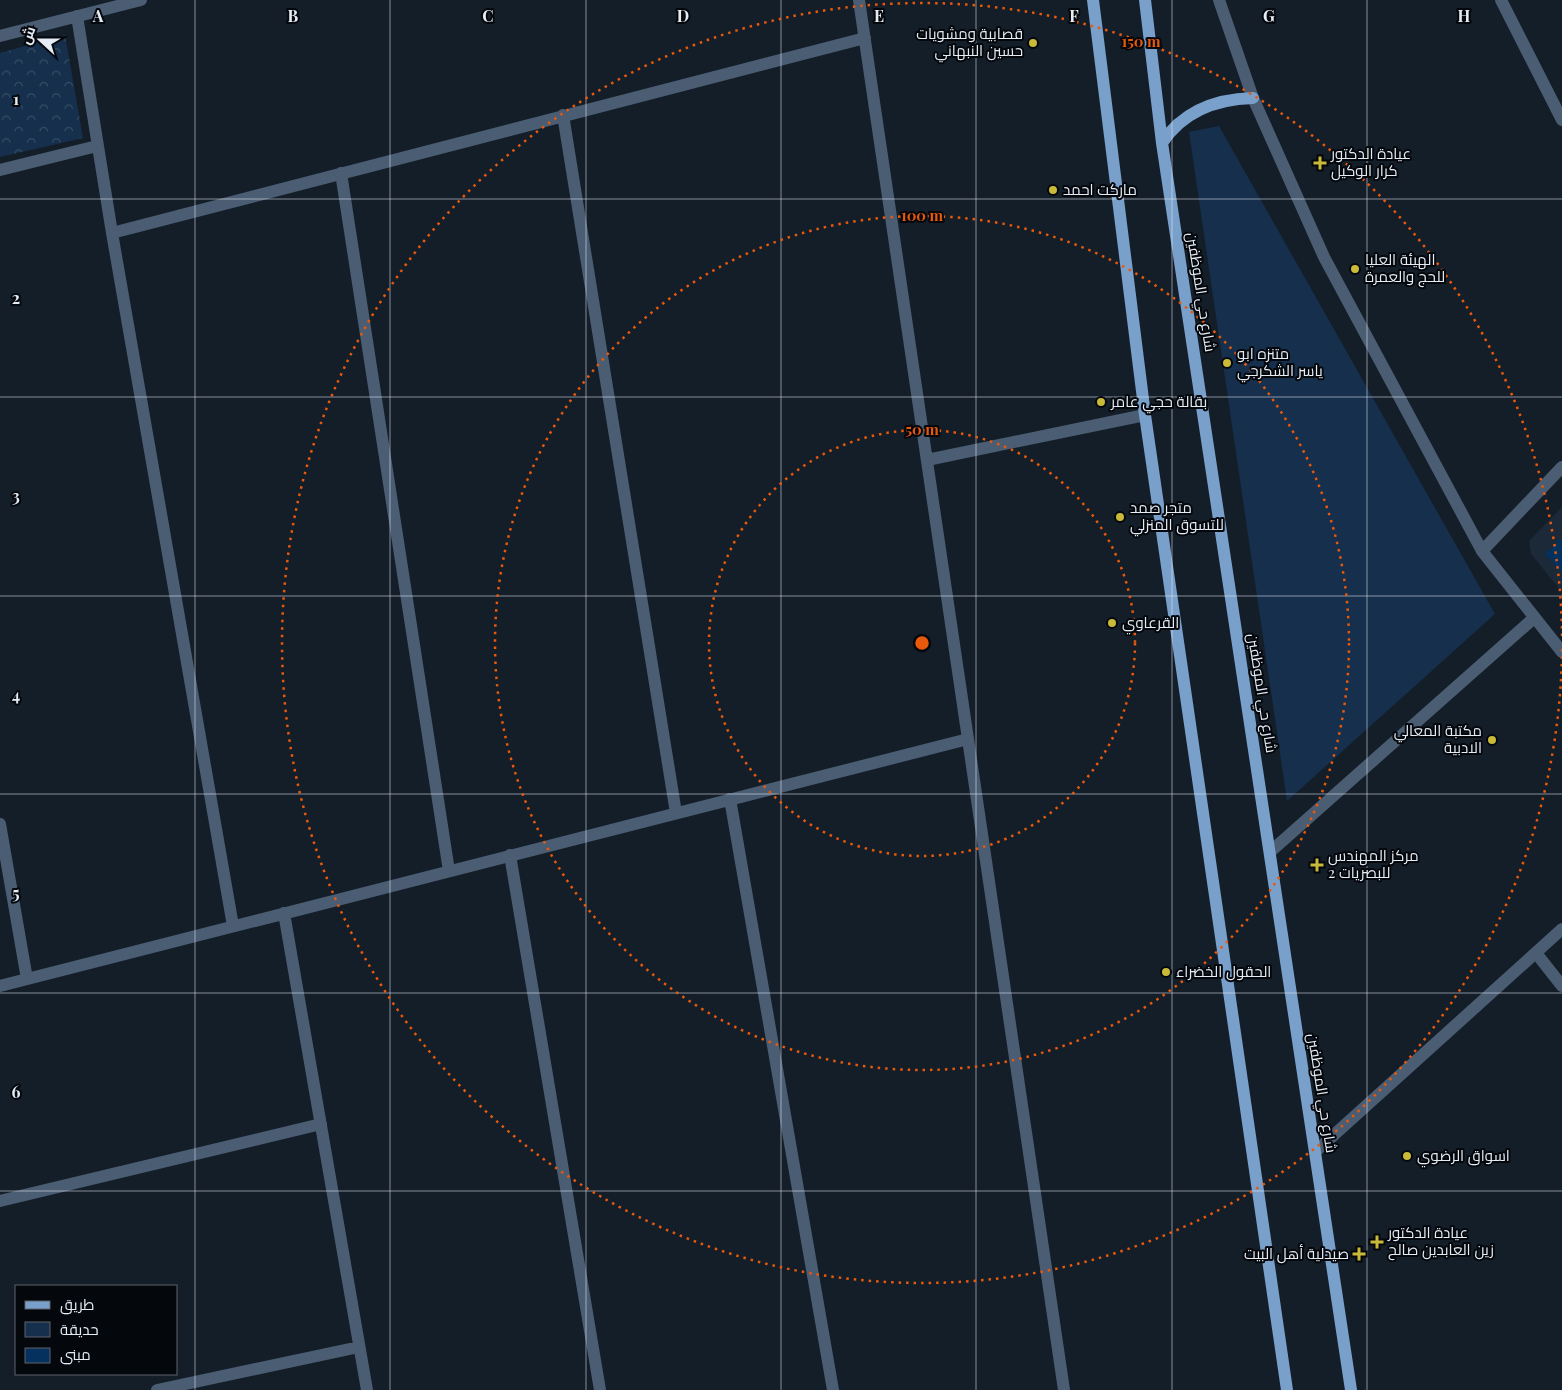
<svg xmlns="http://www.w3.org/2000/svg" width="1562" height="1390" font-family="'Playfair Display',Cairo,serif">
	<style>
		.built { fill: #1b2938 }
		.forest { fill: url(#forest-crowns) }
		.green { fill: #152f4c }
		.building { fill: #04315d }
		.lines { fill: none; stroke-linecap: round; stroke-linejoin: round }
		.street { stroke: #4b5d73; stroke-width: 12 }
		.primary { stroke: #799fcb; stroke-width: 12 }
		.grid { fill: none; stroke: #e5ecf4; stroke-width: 1; stroke-opacity: 0.55 }
		.ring { fill: none; stroke: #e8590c; stroke-width: 2.5; stroke-dasharray: 2.5 5 }
		.poi-dot { fill: #c9ba3a; stroke: #04070c; stroke-width: 2 }
		.labels { text-anchor: middle; stroke-width: 4; stroke-linejoin: round; paint-order: stroke }
		.poi-label { font-size: 15px; fill: #e5ecf4; stroke: #04070c; text-anchor: start }
		.street-label { font-size: 15px; fill: #e5ecf4; stroke: #04070c }
		.grid-label { font-size: 16px; text-anchor: middle; font-weight: bold; fill: #e5ecf4; stroke: #04070c; stroke-width: 4; stroke-linejoin: round; paint-order: stroke }
		.centre { fill: #e8590c; stroke: #04070c; stroke-width: 2.5 }
		.ring-label { font-size: 15px; text-anchor: middle; font-weight: bold; fill: #e8590c; stroke: #04070c; stroke-width: 4; stroke-linejoin: round; paint-order: stroke }
	</style>
	<defs>
		<pattern id="forest-crowns" width="20" height="18" patternUnits="userSpaceOnUse" patternTransform="scale(1.25)"><rect width="20" height="18" fill="#152f4c"/><path d="M2 6a3 3 0 1 1 6 0M12 15a3 3 0 1 1 6 0" fill="none" stroke="#374d66"/></pattern>
	</defs>
	<rect width="100%" height="100%" fill="#141e29"/>
	<path class="built" d="M1562 507V592L1531 554 1529 541Z"/>
	<path class="forest" d="M65 35 83 138 0 157V53Z"/>
	<path class="green" d="M1219 126 1495 614 1287 801 1189 132Z"/>
	<path class="building" d="M1562 538V572L1545 554Z"/>
	<g class="lines">
		<path class="street" d="M859 0 1064 1390
			M1219 0 1253 98 1324 257 1482 551 1562 652
			M1501 0 1562 120
			M77 16 112 233 233 926
			M0 36 141 0
			M563 115 676 813
			M0 170 97 146
			M341 173 449 871
			M112 233 865 38
			M927 460 1145 415
			M1482 551 1562 467
			M730 799 833 1390
			M0 824 27 979
			M1270 852 1534 618
			M510 855 600 1390
			M284 913 367 1390
			M1536 953 1562 986
			M0 986 968 739
			M1315 1152 1562 929
			M0 1201 321 1124
			M157 1390 359 1347"/>
		<path class="primary" d="M1093 0 1145 415 1287 1390
			M1145 0 1162 143 1351 1390
			M1162 143C1183 111 1217 99 1253 98"/>
	</g>
	<path class="grid" d="M195 0V1390M390 0V1390M586 0V1390M781 0V1390M976 0V1390M1172 0V1390M1367 0V1390M0 199H1562M0 397H1562M0 596H1562M0 794H1562M0 993H1562M0 1191H1562"/>
	<g class="ring">
		<circle cx="922" cy="643" r="213"/>
		<circle cx="922" cy="643" r="427"/>
		<path d="M1562 649A640 640 0 1 1 1562 637"/>
	</g>
	<g class="poi-dot">
		<circle cx="1033" cy="43" r="5"/>
		<path d="M1317.5 155.5h5v5h5v5h-5v5h-5v-5h-5v-5h5z"/>
		<circle cx="1053" cy="190" r="5"/>
		<circle cx="1355" cy="269" r="5"/>
		<circle cx="1227" cy="363" r="5"/>
		<circle cx="1101" cy="402" r="5"/>
		<circle cx="1120" cy="517" r="5"/>
		<circle cx="1112" cy="623" r="5"/>
		<circle cx="1492" cy="740" r="5"/>
		<path d="M1314.5 857.5h5v5h5v5h-5v5h-5v-5h-5v-5h5z"/>
		<circle cx="1166" cy="972" r="5"/>
		<circle cx="1407" cy="1156" r="5"/>
		<path d="M1374.5 1234.5h5v5h5v5h-5v5h-5v-5h-5v-5h5z"/>
		<path d="M1356.5 1246.5h5v5h5v5h-5v5h-5v-5h-5v-5h5z"/>
	</g>
	<g class="labels">
		<g class="poi-label">
			<text x="1023" y="39" text-anchor="end">قصابية ومشويات<tspan x="1023" dy="17">حسين النبهاني</tspan></text>
			<text x="1331" y="159">عيادة الدكتور<tspan x="1331" dy="17">كرار الوكيل</tspan></text>
			<text x="1063" y="195">ماركت احمد</text>
			<text x="1365" y="265">الهيئة العليا<tspan x="1365" dy="17">للحج والعمرة</tspan></text>
			<text x="1237" y="359">متنزه ابو<tspan x="1237" dy="17">ياسر الشكرجي</tspan></text>
			<text x="1111" y="407">بقالة حجي عامر</text>
			<text x="1130" y="513">متجر صمد<tspan x="1130" dy="17">للتسوق المنزلي</tspan></text>
			<text x="1122" y="628">القرعاوي</text>
			<text x="1482" y="736" text-anchor="end">مكتبة المعالي<tspan x="1482" dy="17">الادبية</tspan></text>
			<text x="1328" y="861">مركز المهندس<tspan x="1328" dy="17">للبصريات 2</tspan></text>
			<text x="1176" y="977">الحقول الخضراء</text>
			<text x="1417" y="1161">اسواق الرضوي</text>
			<text x="1388" y="1238">عيادة الدكتور<tspan x="1388" dy="17">زين العابدين صالح</tspan></text>
			<text x="1349" y="1259" text-anchor="end">صيدلية أهل البيت</text>
		</g>
		<g class="street-label">
			<text transform="translate(1201 292) rotate(81)" y="5">شارع حي الموظفين</text>
			<text transform="translate(1262 693) rotate(81)" y="5">شارع حي الموظفين</text>
			<text transform="translate(1322 1093) rotate(81)" y="5">شارع حي الموظفين</text>
		</g>
	</g>
	<g class="grid-label">
		<text x="98" y="22">A</text>
		<text x="293" y="22">B</text>
		<text x="488" y="22">C</text>
		<text x="683" y="22">D</text>
		<text x="879" y="22">E</text>
		<text x="1074" y="22">F</text>
		<text x="1269" y="22">G</text>
		<text x="1464" y="22">H</text>
		<text x="16" y="105">1</text>
		<text x="16" y="304">2</text>
		<text x="16" y="502">3</text>
		<text x="16" y="701">4</text>
		<text x="16" y="899">5</text>
		<text x="16" y="1098">6</text>
	</g>
	<circle cx="922" cy="643" r="8" class="centre"/>
	<g class="ring-label">
		<text x="1141" y="47">150 m</text>
		<text x="922" y="221">100 m</text>
		<text x="922" y="435">50 m</text>
	</g>
	<rect x="15" y="1285" width="162" height="90" fill="#04070c" stroke="#5e6369"/>
	<rect x="25" y="1301" width="25" height="8" fill="#799fcb" stroke="#5e6369"/>
	<text x="60" y="1310" font-size="15" fill="#e5ecf4">طريق</text>
	<rect x="25" y="1322" width="25" height="15" fill="#152f4c" stroke="#5e6369"/>
	<text x="60" y="1335" font-size="15" fill="#e5ecf4">حديقة</text>
	<rect x="25" y="1348" width="25" height="15" fill="#04315d" stroke="#5e6369"/>
	<text x="60" y="1360" font-size="15" fill="#e5ecf4">مبنى</text>
	<g transform="translate(40 40) rotate(291)" stroke="#04070c" stroke-width="4" paint-order="stroke">
	<path d="M0-4L9 19L0 12L-9 19Z" fill="#e5ecf4"/>
	<text y="-8" font-size="14" font-weight="bold" text-anchor="middle" fill="#e5ecf4">ش</text>
	</g>
</svg>
